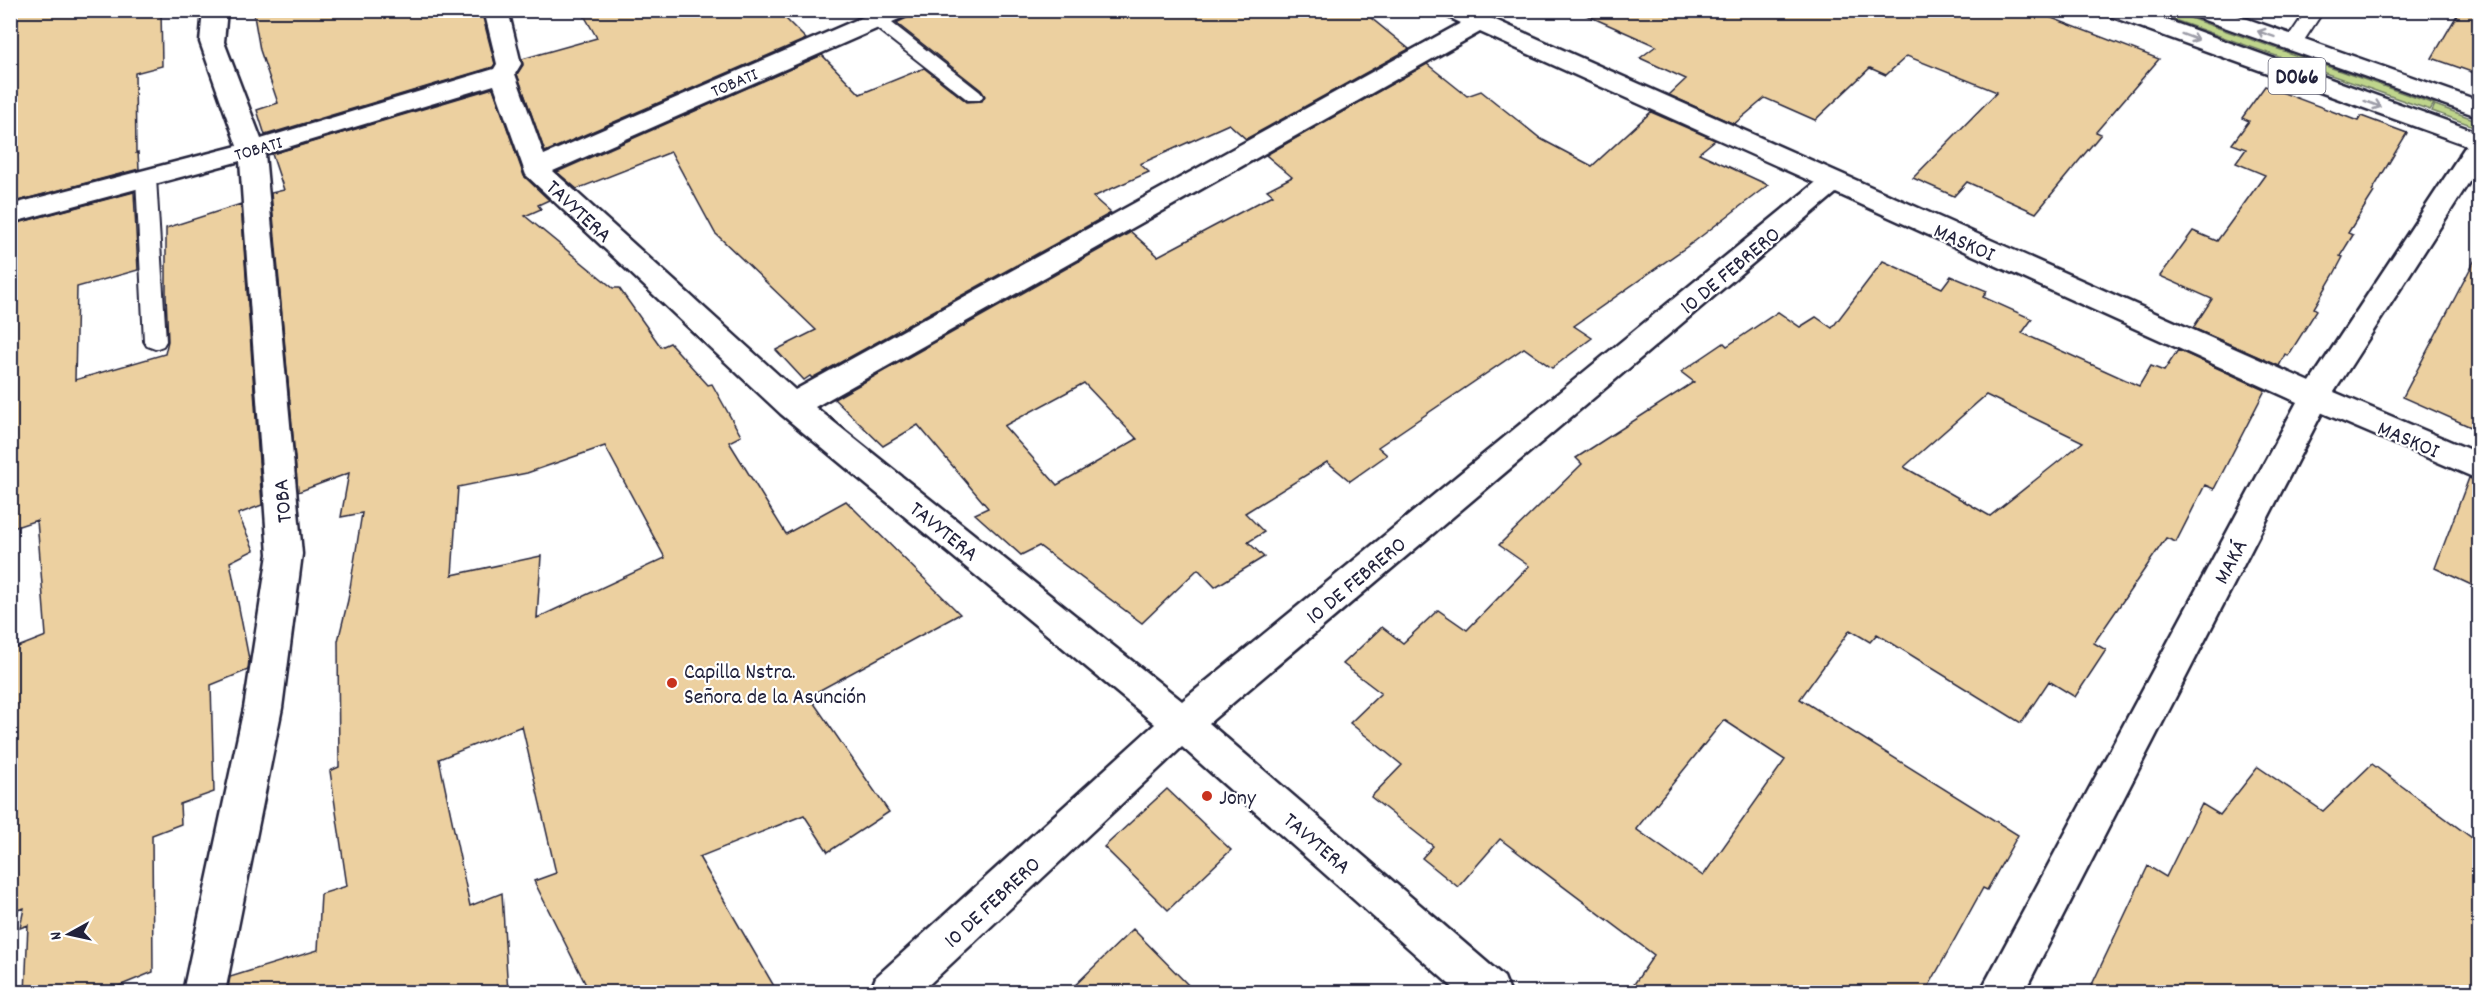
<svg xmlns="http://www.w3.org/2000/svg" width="2490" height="1003" font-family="Dekko,sans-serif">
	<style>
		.green { fill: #bfd58c; stroke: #707c64; stroke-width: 1.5 }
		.building { fill: #ecd0a0; stroke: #22223b; stroke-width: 1.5; fill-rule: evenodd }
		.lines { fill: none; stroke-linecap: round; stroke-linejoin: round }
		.lane-casing { stroke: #22223b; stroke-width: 4 }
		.street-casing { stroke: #22223b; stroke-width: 5 }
		.secondary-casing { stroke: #22223b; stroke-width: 5 }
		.highway-casing { stroke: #22223b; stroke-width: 5 }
		.lane { fill: #fff; fill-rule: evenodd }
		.street { fill: #fff; fill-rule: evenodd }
		.secondary { fill: #fff; fill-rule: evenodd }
		.highway { fill: #fff; fill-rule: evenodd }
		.oneway { stroke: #9c9ca7 }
		.poi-dot { fill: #c8321e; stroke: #fff; stroke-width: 2 }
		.labels { text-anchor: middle; stroke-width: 4.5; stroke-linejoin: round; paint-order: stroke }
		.far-street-label { font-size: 18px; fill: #22223b; stroke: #fff }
		.shield { fill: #fff; stroke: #646476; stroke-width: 1.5 }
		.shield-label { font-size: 21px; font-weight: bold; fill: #22223b }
		.street-label { font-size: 22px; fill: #22223b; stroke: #fff }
		.poi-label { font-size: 22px; fill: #22223b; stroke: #fff; text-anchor: start }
	</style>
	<rect width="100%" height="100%" fill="#fff"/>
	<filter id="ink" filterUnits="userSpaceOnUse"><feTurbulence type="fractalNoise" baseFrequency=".0167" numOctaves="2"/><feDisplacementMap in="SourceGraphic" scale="12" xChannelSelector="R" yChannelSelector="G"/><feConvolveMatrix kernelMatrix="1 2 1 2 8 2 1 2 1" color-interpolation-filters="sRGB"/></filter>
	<g filter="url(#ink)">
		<path class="green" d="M2149 11H2170L2434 104 2430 110Z
			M2435 105 2479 121V128L2432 111Z"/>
		<path class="building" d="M10 10H161L162 66 135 73 136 153 138 152 139 169 10 203Z
			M253 10H481L495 64 493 67 265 135 257 110 278 103 260 50Z
			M581 10H777L806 39 545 152 517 74 523 65 522 59 597 38Z
			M913 10H1361L1409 49 1246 139 1229 124 1140 164 1149 172 1093 197 1111 213 812 378 810 376 804 380 776 350 816 330 715 233 671 152 577 189 557 172 822 55 860 94 924 68 967 102 982 101 985 96 981 90 896 23 909 17Z
			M1575 10H2031L2159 59 2096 132 2101 134 2036 213 1967 182 1954 196 1913 178 1997 92 1907 56 1886 75 1870 68 1815 120 1765 98 1734 124 1669 95 1686 79 1640 58 1656 46Z
			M2460 10H2480V75L2432 58Z
			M1427 64 1467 96 1481 91 1541 139 1592 166 1651 112 1715 140 1699 153 1768 185 1695 241 1574 326 1592 338 1552 368 1524 348 1378 447 1387 455 1350 481 1327 462 1245 513 1264 532 1248 542 1264 557 1215 587 1198 569 1142 623 1039 546 1021 555 975 514 988 508 918 425 883 446 834 399 1131 232 1158 256 1273 195 1267 190 1292 177 1266 155ZM1084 383 1137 439 1057 485 1004 426Z
			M2265 86 2358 121 2361 116 2407 133 2372 191 2374 192 2348 233 2353 235 2340 256 2343 257 2334 274 2314 308 2317 310 2288 356 2285 354 2279 366 2193 328 2212 299 2160 276 2193 231 2217 241 2265 175 2236 163 2246 149 2232 144 2249 121 2242 118Z
			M493 88 524 176 549 200 538 205 541 209 525 216 613 288H619L661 347 670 343 708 385 712 384 741 436 729 442 786 534 846 501 960 614 809 696 889 812 828 852 804 815 699 857 778 993H590L534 881 556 873 522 726 439 759 470 906 502 893 508 993H227L230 977 318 950 321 894 347 886 330 771 339 767 338 641 348 600 362 513 341 517 349 473 298 492 271 193 284 190 272 154ZM605 446 665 558 537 618 541 556 452 575 458 487 527 473Z
			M134 192 138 270 77 287 75 380 165 354 168 341 166 296V228L241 204 262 505 238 514 254 550 230 562 249 659 248 670 211 685 214 792 180 804 181 824 152 835 153 972 102 993H25L28 925 20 928 24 908 10 912V650L46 636 37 520 10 529V225Z
			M2480 250V431L2403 397Z
			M1883 261 1942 288 1951 276 1987 291 1983 297 2032 319 2022 333 2139 386 2151 366 2164 371 2178 350 2265 390 2214 489 2205 485 2176 542 2166 538 2094 643 2106 650 2075 697 2049 681 2021 723 1877 634 1870 642 1850 630 1800 699 2018 835 1987 890 1983 888 1925 993H1628L1654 955 1500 839 1458 887 1422 858 1433 846 1371 797 1402 765 1350 723 1381 693 1343 664 1382 627 1403 643 1438 610 1467 630 1529 566 1499 545 1582 464 1576 458 1694 382 1681 372 1724 343 1727 346 1778 312 1800 327 1816 317 1832 328ZM1986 395 2083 442 1990 516 1904 467ZM1724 720 1785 760 1703 876 1636 829Z
			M2469 478 2480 482V589L2435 568Z
			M2372 764 2480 844V993H2088L2148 866 2166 877 2202 804 2220 815 2258 767 2323 811Z
			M1167 789 1231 850 1168 910 1104 847Z
			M1133 929 1196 993H1067Z"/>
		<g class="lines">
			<g class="lane-casing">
				<path id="lane" d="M2307 10H2324L2299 48H2287L2284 44Z
					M877 15 883 16 980 92 983 96 980 100H968L871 24 868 20 871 16Z
					M146 172 153 174 156 178 166 341 163 346 155 349 147 346 144 341 136 178 139 174Z"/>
			</g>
			<g class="street-casing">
				<path id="street" d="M203 10H227L224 42 261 139 494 69 497 64 484 10H508L521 64 515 74 544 155 879 10H911L908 15 553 171 795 390 1461 23 1444 15 1441 10H1473L2326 389 2330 397 2024 992H1980L2297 402 1836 193 1209 723 1504 977 1510 992H1458L1182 747 921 992H870L876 977 1155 724 781 414 526 175 494 85 265 154 302 554 282 708 225 992H183L244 708 268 554 240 161 10 223V205L237 146 200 42ZM1480 32 1815 183 1182 701 815 407Z"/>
			</g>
			<g class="secondary-casing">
				<path id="secondary" d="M2480 136V165L2334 392 2480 454V480L2304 405 2300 397 2471 138Z"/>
			</g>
			<g class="highway-casing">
				<path id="highway" d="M2104 10H2139L2480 133V150L2107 15Z
					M2187 10H2222L2480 101V117L2190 15Z"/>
			</g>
			<use href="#lane" class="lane"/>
			<use href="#street" class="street"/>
			<use href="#secondary" class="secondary"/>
			<use href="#highway" class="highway"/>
		</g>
		<defs><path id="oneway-shaft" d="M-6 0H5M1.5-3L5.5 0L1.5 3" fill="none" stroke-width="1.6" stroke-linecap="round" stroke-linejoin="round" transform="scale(1.5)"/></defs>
		<g class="oneway">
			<use href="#oneway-shaft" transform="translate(2266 34) rotate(-161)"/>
			<use href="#oneway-shaft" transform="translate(2190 37) rotate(20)"/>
			<use href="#oneway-shaft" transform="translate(2373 104) rotate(20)"/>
		</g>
	</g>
	<g class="poi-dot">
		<circle cx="672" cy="683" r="6"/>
		<circle cx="1207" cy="796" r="6"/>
	</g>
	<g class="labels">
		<g class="far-street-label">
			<text transform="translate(734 82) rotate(-23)" y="6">TOBATI</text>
			<text transform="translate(258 148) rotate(-16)" y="6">TOBATI</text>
		</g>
		<rect class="shield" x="2268.5" y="58" width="57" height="36" rx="4.5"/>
		<g class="shield-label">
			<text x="2297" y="83">D066</text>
		</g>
		<g class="street-label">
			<text transform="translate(580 210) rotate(43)" y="8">TAVYTERA</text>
			<text transform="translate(1965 241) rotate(24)" y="8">MASKOI</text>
			<text transform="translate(1729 269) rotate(-40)" y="8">10 DE FEBRERO</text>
			<text transform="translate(2409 438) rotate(23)" y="8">MASKOI</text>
			<text transform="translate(281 501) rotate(-95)" y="8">TOBA</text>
			<text transform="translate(945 530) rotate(39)" y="8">TAVYTERA</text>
			<text transform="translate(2229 561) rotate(-62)" y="8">MAKÁ</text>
			<text transform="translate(1355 579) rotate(-40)" y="8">10 DE FEBRERO</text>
			<text transform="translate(1318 842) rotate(41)" y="8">TAVYTERA</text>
			<text transform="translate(991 901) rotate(-43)" y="8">10 DE FEBRERO</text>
		</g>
		<g class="poi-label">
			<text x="684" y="678">Capilla Nstra.<tspan x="684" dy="25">Señora de la Asunción</tspan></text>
			<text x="1219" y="804">Jony</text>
		</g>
	</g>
	<rect width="2490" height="1003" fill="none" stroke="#fff" stroke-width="36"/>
	<rect x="18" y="18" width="2454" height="967" fill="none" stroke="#22223b" stroke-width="2" filter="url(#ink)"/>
	<g transform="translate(69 934) rotate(262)" stroke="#ffffff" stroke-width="4.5" paint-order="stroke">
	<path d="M0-4.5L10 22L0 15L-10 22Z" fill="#22223b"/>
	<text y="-9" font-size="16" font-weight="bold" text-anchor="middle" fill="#22223b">N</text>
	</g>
</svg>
